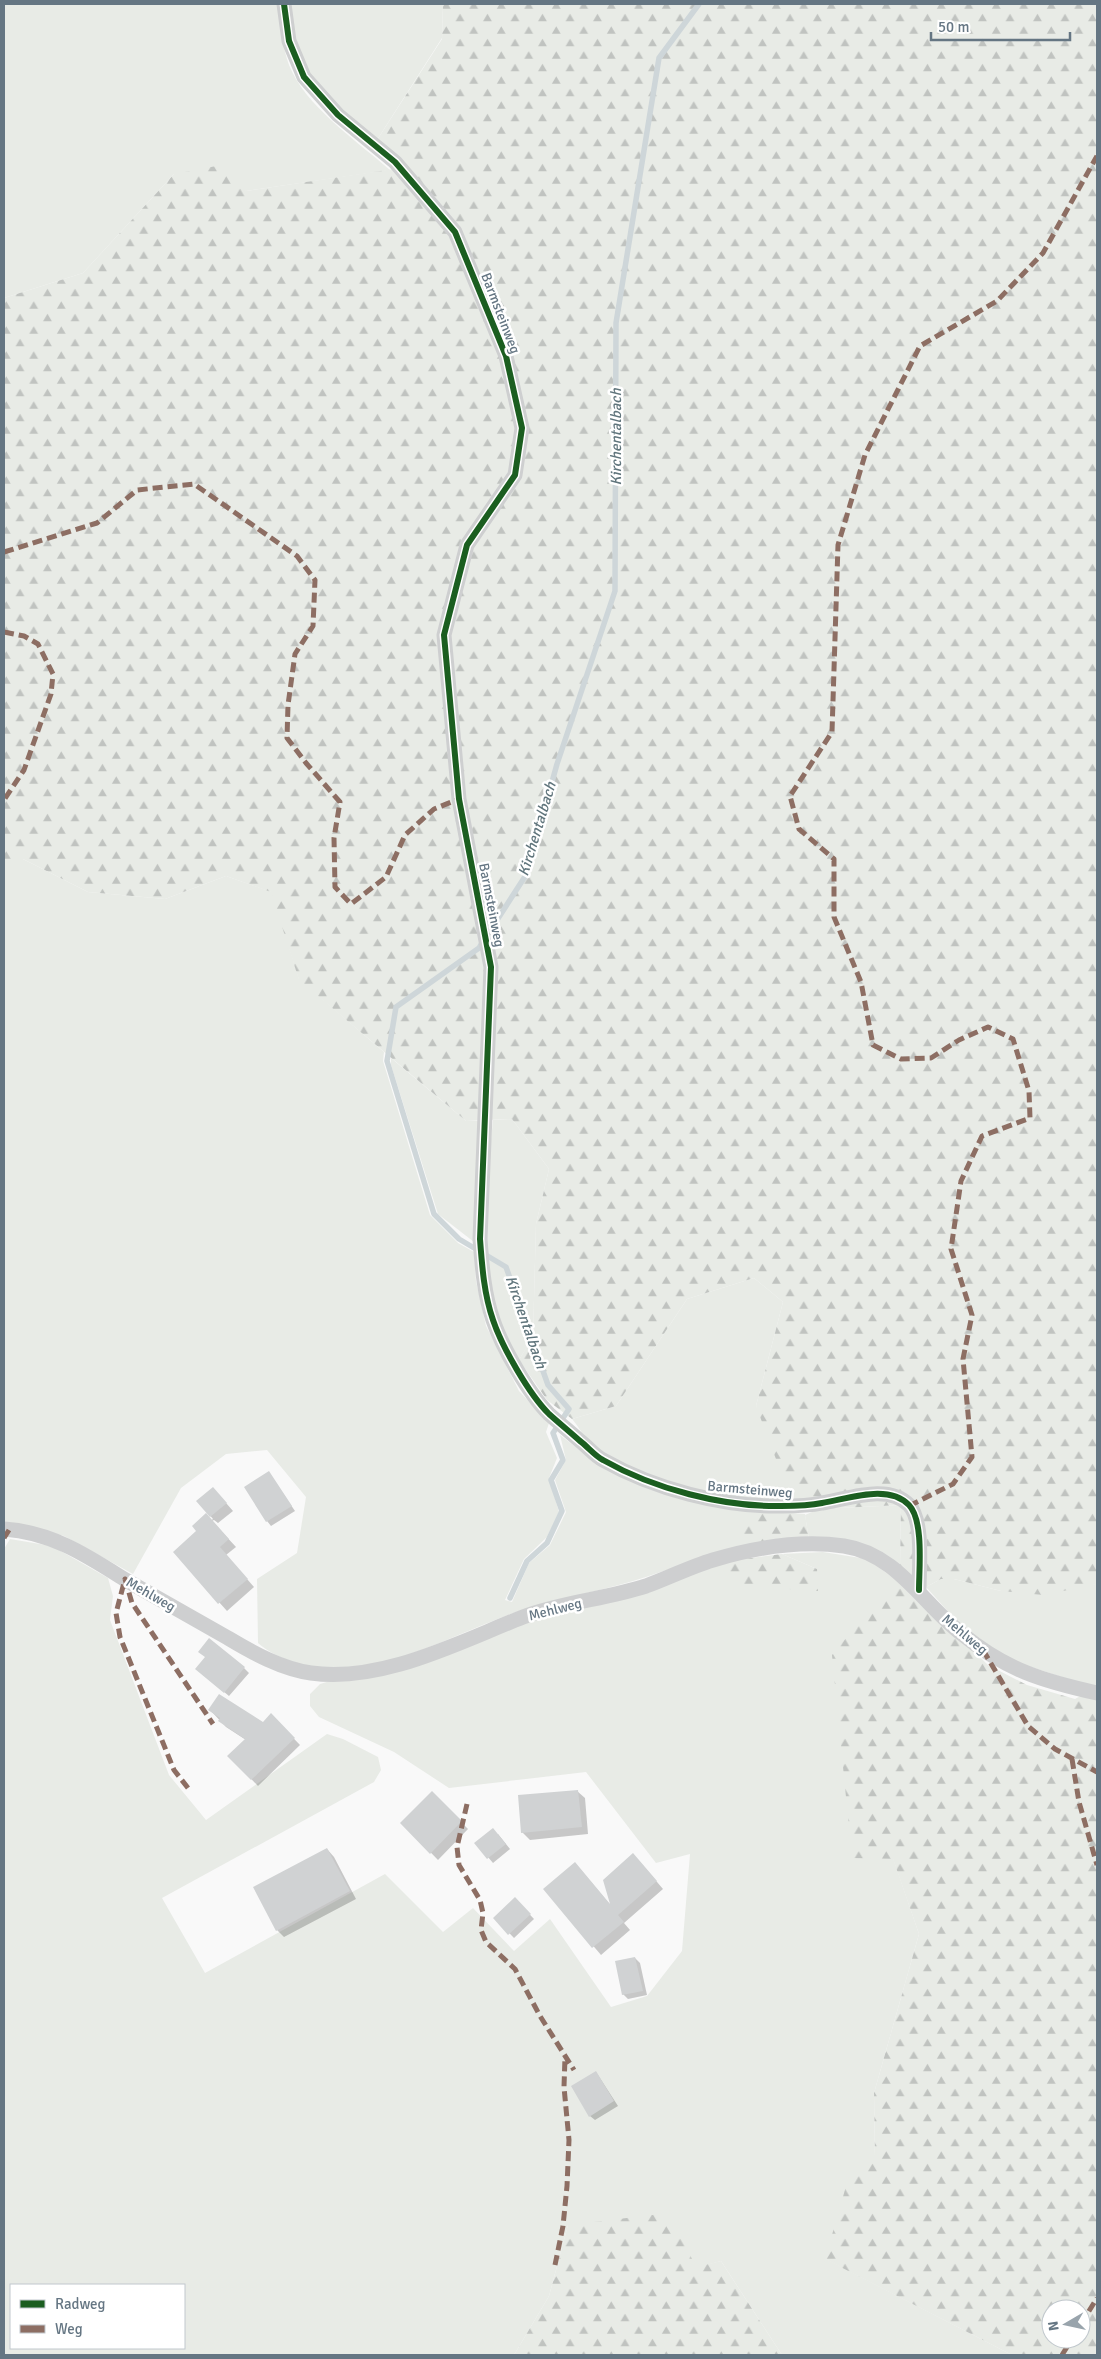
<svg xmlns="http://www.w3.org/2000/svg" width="1101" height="2359" font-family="Signika,sans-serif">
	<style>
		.grass { fill: #e8ebe6; fill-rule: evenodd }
		.forest { fill: url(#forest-firs); fill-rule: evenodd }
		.shadow { fill: #0003 }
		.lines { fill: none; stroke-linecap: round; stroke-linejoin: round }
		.stream { stroke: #ced6d9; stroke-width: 5.5 }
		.building { fill: #d0d2d3 }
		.street { stroke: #cecfd0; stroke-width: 15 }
		.quiet { stroke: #8d6e63; stroke-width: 5; stroke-dasharray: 10 5; stroke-linecap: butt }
		.cycleway-casing { stroke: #fff; stroke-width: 9 }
		.cycleway { stroke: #1b5e20; stroke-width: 6 }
		.labels { text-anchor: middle; stroke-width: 5; stroke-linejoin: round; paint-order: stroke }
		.street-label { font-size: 14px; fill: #657683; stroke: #fff }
		.water-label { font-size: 15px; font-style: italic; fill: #60757c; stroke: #fff }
	</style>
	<defs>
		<pattern id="forest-firs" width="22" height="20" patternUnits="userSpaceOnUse" patternTransform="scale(1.25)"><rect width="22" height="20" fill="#e8ebe6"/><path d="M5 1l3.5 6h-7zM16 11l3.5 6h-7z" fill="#c0c3c0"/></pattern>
	</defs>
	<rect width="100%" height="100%" fill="#f9f9f9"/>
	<path class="grass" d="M4 4H279C280 25 282 45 289 65 305 106 357 141 390 170L246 191 174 174 83 273 4 298Z
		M290 4H443L442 38 377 140C341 112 304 86 293 38 290 28 291 15 290 4Z
		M4 859H23L88 892 165 899 226 876 272 892 299 979 384 1052 383 1061 430 1215 458 1243 474 1252 476 1281 486 1326 519 1391 549 1423 546 1432 557 1458 549 1478 559 1512 547 1537 524 1559 505 1600 512 1602 529 1563 550 1545 566 1512 555 1480 566 1460 560 1435 598 1464 751 1510 748 1546C709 1554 672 1569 633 1581 595 1592 556 1599 519 1611 463 1630 408 1663 347 1668 317 1670 281 1663 258 1643L257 1579 297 1553 306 1497 267 1450 226 1454 181 1488 133 1574 64 1536 25 1526 4 1525Z
		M391 1058 466 1121H480L474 1242 438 1214 391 1065Z
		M512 1119 549 1169 536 1224 533 1337 519 1360C511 1344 501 1328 496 1311 478 1249 487 1183 493 1120Z
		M754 1278 783 1302 756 1406 810 1501C746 1499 696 1496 637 1470 623 1464 606 1456 594 1446 585 1439 579 1427 572 1419L616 1406 687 1299Z
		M901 1505 900 1566 809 1540 805 1515 819 1509Z
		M10 1539 52 1546 108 1578 113 1596 110 1620 169 1775 206 1820 327 1734 343 1739 378 1757 381 1770 374 1782 162 1898 205 1973 385 1874 443 1932 473 1908 514 1951 550 1919 611 2007 647 1996 682 1951 690 1854 656 1863 586 1772 449 1788 394 1752 319 1717 310 1706V1694L320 1684 714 1566 817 1569 782 1554 823 1552 867 1559 895 1579 852 1858H893L919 1934 874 2093 875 2158 826 2259 1012 2355H782L721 2261 696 2268 568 2225 549 2296 514 2355H4V1549ZM11 2285H184V2348H11Z
		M941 1579H954L1001 1591 1097 1584V1687L1095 1688 1001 1657 963 1628 926 1587Z"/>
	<path class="forest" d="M443 4H1097V1584L1044 1595 1001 1591 954 1579H941L926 1587 900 1566 901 1505 818 1509 782 1475 756 1406 783 1302 754 1278 687 1299 616 1406 572 1419 547 1400 519 1360 533 1336 536 1224 549 1169 512 1119 466 1121 299 980 271 892 226 876 165 899 88 892 23 859H4V298L83 273 174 174 227 164 246 191 407 167 377 140 442 39Z
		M751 1510 805 1514 809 1540 748 1546 739 1528Z
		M782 1554 817 1569 818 1591 741 1586 714 1566 735 1560Z
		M895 1579 924 1602 988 1665 1027 1685 1075 1699 1097 1687V2355H1012L825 2259 853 2162 875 2158 874 2093 919 1934 893 1859 852 1858 832 1655ZM1051 2309H1081V2339H1051Z
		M669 2213 696 2267 721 2261 782 2355H514L549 2296 568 2225Z"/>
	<path class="shadow" d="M269 1473 295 1511 271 1526 267 1521Z
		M220 1496 233 1511 218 1523 214 1520 212 1521 236 1547 226 1555 254 1587 227 1611 174 1552 213 1519 198 1501Z
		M244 1668 249 1673 229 1696 201 1673Z
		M210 1710 263 1723 271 1715 300 1745 258 1786 229 1756 246 1740 226 1727Z
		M577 1791 585 1798 588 1834 530 1840 522 1832Z
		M432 1793 468 1829 438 1860 402 1823Z
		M498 1834 510 1849 493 1863 476 1843Z
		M327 1849 334 1857 356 1899 284 1937 277 1930Z
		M640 1862 663 1889 624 1923 630 1930 601 1955 545 1889 575 1863 612 1907Z
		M515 1899 534 1919 514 1938 495 1918Z
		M635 1958 640 1963 647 1995 628 1999 623 1994Z
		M596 2072 618 2106 595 2120 590 2116Z"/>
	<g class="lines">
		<path class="stream" d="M488 934 526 875 557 764 615 591 616 323 659 58 699 4
			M483 941 479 948 396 1007 387 1061 434 1214 459 1239 506 1267 548 1385 569 1409 553 1433 563 1460 551 1480 562 1511 547 1543 527 1561 510 1598"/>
	</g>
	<path class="building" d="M269 1471 292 1506 266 1522 244 1487Z
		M213 1487 227 1503 210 1517 196 1501Z
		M206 1513 229 1539 220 1547 248 1579 218 1604 173 1552 196 1531 192 1526Z
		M209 1638 245 1667 224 1693 195 1669 205 1657 198 1652Z
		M219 1694 263 1722 271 1713 295 1738 251 1780 227 1756 245 1739 218 1721 220 1718 208 1710Z
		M578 1790 582 1827 521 1833 518 1795Z
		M432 1791 462 1821 430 1854 400 1823Z
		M493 1828 506 1844 487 1859 474 1843Z
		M327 1848 350 1891 276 1931 253 1887Z
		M633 1853 657 1881 618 1915 624 1922 592 1948 543 1889 575 1862 610 1904 603 1880Z
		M515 1897 531 1914 508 1935 493 1918Z
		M635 1957 643 1991 622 1995 615 1961Z
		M596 2071 614 2101 589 2117 571 2086Z"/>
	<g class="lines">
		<path class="street" d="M284 4 289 41 304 77 338 115 395 162 455 232 506 356 522 428 515 475 467 545 444 635 459 799 491 967 480 1239C482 1266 484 1294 493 1320 502 1347 529 1394 549 1414 559 1423 570 1432 580 1441 588 1447 595 1456 603 1460 654 1489 723 1507 781 1506 795 1506 808 1506 822 1503 848 1499 888 1483 909 1505 924 1521 919 1569 919 1590
			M4 1529C51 1532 86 1555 124 1579 159 1599 194 1619 228 1638 253 1653 282 1669 311 1673 382 1683 459 1642 523 1617 562 1602 606 1599 646 1586 668 1578 690 1567 713 1560 753 1548 801 1540 844 1546 897 1554 923 1604 962 1634 1006 1670 1043 1681 1097 1693"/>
		<path class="quiet" d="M4 552 97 523 137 490 194 484 297 556 315 580 313 626 295 654 288 705 287 738 306 763 340 802 334 838 335 887 351 904 386 877 405 835 434 809 459 799
			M4 632 24 636 38 644 53 674 51 694 24 770 4 800
			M909 1506 953 1484 972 1457 963 1359 972 1315 951 1249 961 1181 982 1136 1030 1118 1029 1091 1013 1039 988 1027 959 1040 931 1058 901 1059 873 1045 861 982 834 917V859L799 829 790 796 832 732 838 545 865 455 920 346 997 301 1043 253 1097 156
			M4 1538 9 1530
			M983 1650 1028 1726 1055 1749 1097 1772
			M1072 1759 1079 1802 1097 1865
			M188 1788 174 1770 120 1637 116 1613 125 1579 132 1603 213 1724
			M467 1804 457 1847 459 1865 480 1900 483 1913 481 1930 486 1942 515 1969 540 2016 574 2070
			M555 2265 563 2226 567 2186 569 2140 564 2087 565 2057
			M1081 2324 1097 2298
			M1062 2355 1072 2339"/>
		<g class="cycleway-casing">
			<path id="cycleway" d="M284 4 289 41 304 77 338 115 395 162 455 232 506 356 522 428 515 475 467 545 444 635 459 799 491 967 480 1239C482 1266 484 1294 493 1320 502 1347 529 1394 549 1414 559 1423 570 1432 580 1441 588 1447 595 1456 603 1460 654 1489 723 1507 781 1506 795 1506 808 1506 822 1503 848 1499 888 1483 909 1505 924 1521 919 1569 919 1590"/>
		</g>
		<use href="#cycleway" class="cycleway"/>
	</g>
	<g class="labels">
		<g class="street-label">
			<text transform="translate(501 313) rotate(69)" y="5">Barmsteinweg</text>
			<text transform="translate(492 905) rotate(79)" y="5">Barmsteinweg</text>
			<text transform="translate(750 1489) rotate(5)" y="5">Barmsteinweg</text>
			<text transform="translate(151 1594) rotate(30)" y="5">Mehlweg</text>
			<text transform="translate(555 1609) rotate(-14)" y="5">Mehlweg</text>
			<text transform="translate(965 1634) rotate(40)" y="5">Mehlweg</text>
		</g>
		<g class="water-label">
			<text transform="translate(616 437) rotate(-90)" y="5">Kirchentalbach</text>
			<text transform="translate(537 829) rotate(-73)" y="5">Kirchentalbach</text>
			<text transform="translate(526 1322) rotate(71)" y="5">Kirchentalbach</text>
		</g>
	</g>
	<rect width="1101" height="2359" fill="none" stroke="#657683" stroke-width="10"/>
	<rect x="10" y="2284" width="175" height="65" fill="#ffffff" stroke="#c1c8cd"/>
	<rect x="20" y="2300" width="25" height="8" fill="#1b5e20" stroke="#c1c8cd"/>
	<text x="55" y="2309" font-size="15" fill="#657683">Radweg</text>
	<rect x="20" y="2325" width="25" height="8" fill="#8d6e63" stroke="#c1c8cd"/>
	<text x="55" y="2334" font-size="15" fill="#657683">Weg</text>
	<g transform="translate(1066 2324) rotate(261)"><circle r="24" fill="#ffffff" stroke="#c1c8cd"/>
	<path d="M0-4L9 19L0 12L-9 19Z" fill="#99a4ac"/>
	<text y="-8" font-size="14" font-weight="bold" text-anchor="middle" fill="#657683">N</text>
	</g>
	<path d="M931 32v8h139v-8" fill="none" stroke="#657683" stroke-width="2.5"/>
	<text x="938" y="32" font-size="15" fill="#657683" stroke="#ffffff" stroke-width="4" paint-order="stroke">50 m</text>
</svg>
